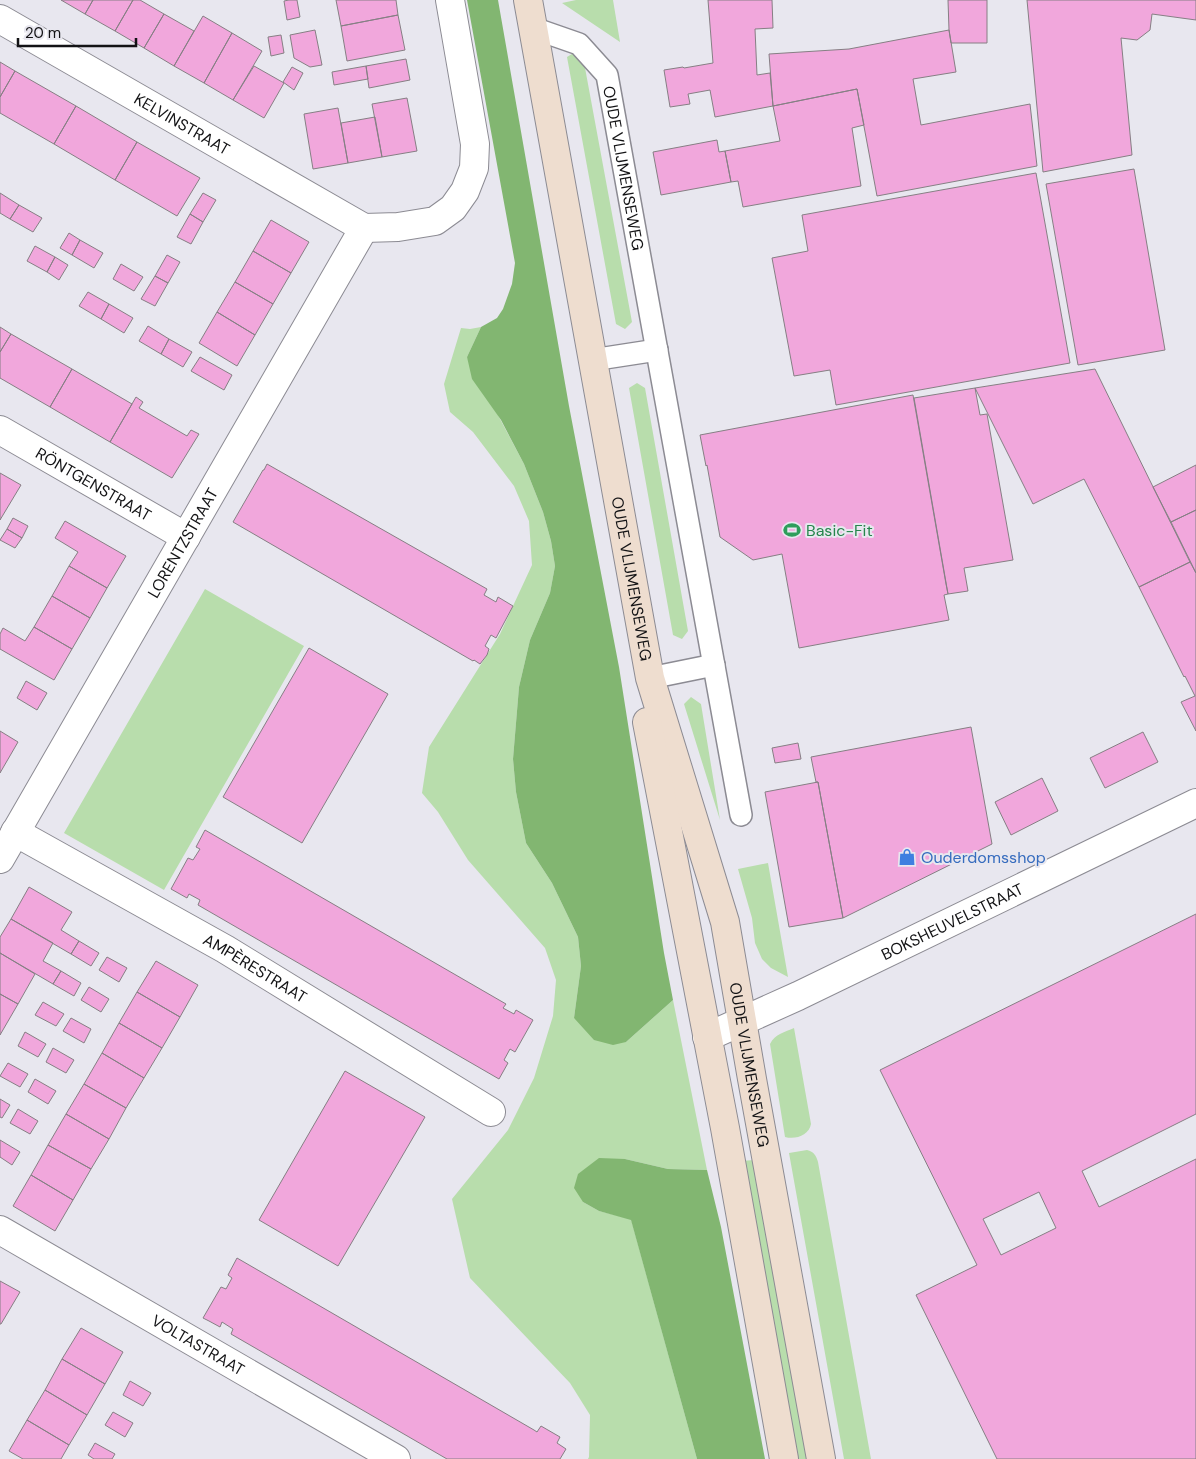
<svg xmlns="http://www.w3.org/2000/svg" width="1196" height="1459" font-family="'DM Sans',sans-serif">
	<style>
		.green { fill: #b8ddac }
		.forest { fill: #82b671 }
		.building { fill: #f1a7dc; stroke: #867f84; fill-rule: evenodd }
		.lines { fill: none; stroke-linecap: round; stroke-linejoin: round }
		.lane-casing { stroke: #8c8b93; stroke-width: 24 }
		.street-casing { stroke: #8c8b93; stroke-width: 30 }
		.secondary-casing { stroke: #8c8b93; stroke-width: 30 }
		.lane { stroke: #fff; stroke-width: 21 }
		.street { stroke: #fff; stroke-width: 28 }
		.secondary { stroke: #eeddcf; stroke-width: 28 }
		.labels { text-anchor: middle; stroke-width: 4; stroke-linejoin: round; paint-order: stroke }
		.street-label { font-size: 16px; fill: #131315; stroke: #e8e7ef }
		.leisure-label { font-size: 16px; fill: #27864d; stroke: #e8e7ef; text-anchor: start }
		.shop-label { font-size: 16px; fill: #366cbe; stroke: #e8e7ef; text-anchor: start }
	</style>
	<rect width="100%" height="100%" fill="#e8e7ef"/>
	<path class="green" d="M576 0H613L620 42 562 3Z
		M575 52 583 57 632 322 625 329 616 324 567 57Z
		M481 327 467 357 524 464 543 512 551 541 555 566 550 593 530 640 519 687 513 759 516 792 526 843 552 883 578 937 581 966 574 1018 626 1042 673 1000 707 1170 668 1169 625 1159 583 1202 599 1211 631 1219 697 1459H588L589 1457 590 1415 570 1383 470 1278 452 1199 508 1130 534 1078 553 1016 556 980 545 948 468 860 438 812 422 793 429 747 500 634 532 565 529 521 514 486 473 432 450 412 444 384 461 328 470 329Z
		M637 383 645 388 688 631 682 639 673 635 629 388Z
		M205 589 304 646 164 890 64 833Z
		M691 697 701 704 720 820 684 704Z
		M768 863 788 977 771 968 762 959 755 943 752 918 738 869Z
		M794 1028 811 1124C809 1135 796 1140 785 1137L770 1044C775 1034 785 1032 794 1028Z
		M807 1150C814 1152 816 1155 818 1162L871 1459H844L789 1153Z
		M755 1160 808 1459H793L740 1161Z"/>
	<path class="forest" d="M467 0H498L569 406 619 667 664 953 673 1000 626 1042 613 1045 594 1040 574 1018 581 966 578 937 552 883 526 843 516 792 513 759 519 687 530 640 550 593 555 566 551 541 543 512 524 464 501 420 472 379 467 357 481 327 497 318 503 309 512 284 515 263Z
		M599 1158 625 1159 668 1169 707 1170 721 1227 765 1459H697L631 1220 599 1211 583 1202 574 1188 578 1174Z"/>
	<path class="building" d="M61 0H93L85 14Z
		M93 0H133L115 31 85 14Z
		M133 0H140L164 14 144 48 115 31Z
		M289 0H297L300 17 287 20 284 1Z
		M336 0H396L398 15 341 26Z
		M708 0H772L773 28 755 29 757 75 770 73 773 106 715 117 710 90 688 94 690 104 670 107 664 70 683 67 684 68 713 63Z
		M948 0H987V43H951L949 30Z
		M1027 0H1196V20L1152 14 1150 30 1137 40 1121 38 1132 155 1043 172Z
		M164 14 194 31 174 66 144 48Z
		M398 15 405 50 347 61 341 26Z
		M203 16 232 33 204 83 174 66Z
		M315 30 322 65 310 67 294 58 290 35Z
		M949 30 956 72 913 79 921 125 1030 104 1037 166 877 196 857 89 773 106 769 54 849 49Z
		M232 33 262 51 233 100 204 83Z
		M281 35 284 53 271 56 268 37Z
		M406 59 410 80 369 88 366 66Z
		M0 62 15 71 0 97Z
		M254 66 284 83 264 118 233 100Z
		M366 66 368 79 334 85 332 72Z
		M292 67 303 73 294 90 283 82Z
		M15 71 76 106 54 144 0 113V97Z
		M857 89 864 125 852 128 861 186 743 207 738 181 731 182 725 151 780 141 773 106Z
		M407 98 417 151 382 157 372 104Z
		M76 106 137 142 115 180 54 144Z
		M338 108 348 163 313 169 304 114Z
		M375 117 382 157 348 163 341 123Z
		M717 140 719 152 725 151 731 182 661 195 653 152Z
		M137 142 200 178 177 216 115 180Z
		M1134 169 1165 350 1078 365 1046 184Z
		M1036 173 1070 363 836 405 830 370 794 376 772 258 808 251 802 215Z
		M0 193 19 205 10 219 0 213Z
		M203 193 216 200 203 222 190 214Z
		M19 205 42 218 33 232 10 219Z
		M190 214 203 222 191 244 177 237Z
		M271 220 309 242 291 273 253 251Z
		M69 233 80 240 72 255 60 248Z
		M80 240 103 253 94 268 72 255Z
		M35 246 55 257 47 272 27 261Z
		M253 251 291 273 273 304 235 282Z
		M167 255 180 262 168 283 155 276Z
		M55 257 68 265 59 280 47 272Z
		M121 264 143 277 134 291 113 279Z
		M155 276 168 283 155 306 141 299Z
		M235 282 273 304 255 335 217 312Z
		M88 292 109 304 101 319 79 306Z
		M109 304 133 318 124 333 101 319Z
		M217 312 255 335 237 366 199 343Z
		M148 326 169 339 161 354 139 341Z
		M0 327 11 334 0 352Z
		M11 334 72 369 50 407 0 378V352Z
		M169 339 192 352 183 367 161 354Z
		M200 357 232 375 224 390 191 371Z
		M72 369 132 404 110 442 50 407Z
		M1095 369 1190 562 1139 587 1084 479 1033 504 975 388Z
		M975 388 980 415 987 414 1013 560 964 568 968 591 948 594 914 398Z
		M913 395 946 584 948 594 944 595 949 620 799 648 782 554 753 560 720 537 707 465 706 466 700 435Z
		M136 397 143 402 139 408 187 436 191 430 199 434 172 478 110 442Z
		M267 464 487 589 484 595 496 602 498 597 513 606 496 638 491 635 485 646 489 649 487 655 480 664 474 660 473 661 233 522 263 470H264Z
		M1196 465V510L1171 522 1153 487Z
		M0 473 21 485 0 520Z
		M1196 510V573L1171 522Z
		M13 518 28 526 22 538 7 529Z
		M65 521 126 556 107 588 69 566 78 552 55 538Z
		M7 529 22 538 15 548 0 540Z
		M1190 562 1196 573V731L1181 702 1195 696 1185 676 1184 677 1139 587Z
		M69 566 107 588 90 618 52 596Z
		M52 596 90 618 72 649 34 627Z
		M34 627 72 649 54 680 0 649V634L3 628 25 641Z
		M309 648 388 694 302 843 223 797Z
		M26 681 47 693 37 710 17 698Z
		M971 727 992 844 843 918 818 782H816L811 757Z
		M0 731 18 742 0 773Z
		M1143 732 1158 762 1105 788 1090 758Z
		M798 743 801 759 775 763 772 748Z
		M1042 778 1058 811 1011 835 995 802Z
		M818 782 843 918 789 927 765 792Z
		M205 830 506 1004 503 1008 514 1014 516 1010 533 1020 515 1052 510 1049 504 1060 508 1063 499 1079 198 905 200 900 189 894 187 898 171 889 188 858 193 860 200 849 196 847Z
		M29 887 72 912 61 930 79 941 71 954 11 919Z
		M1196 914V1114L1082 1171 1099 1207 1196 1159V1459H997L916 1295 977 1265 880 1070ZM1039 1192 1056 1228 1001 1255 983 1219Z
		M11 919 53 943 43 961 61 971 53 984 0 953V937Z
		M79 941 99 953 91 966 71 954Z
		M0 953 35 974 18 1004 0 994Z
		M107 957 127 968 119 982 99 970Z
		M156 961 198 985 180 1017 137 992Z
		M61 971 81 983 74 996 53 984Z
		M89 987 109 999 101 1012 81 1000Z
		M137 992 180 1017 162 1048 119 1023Z
		M0 994 18 1004 0 1035Z
		M43 1002 64 1014 56 1026 35 1015Z
		M71 1018 91 1029 84 1043 63 1031Z
		M119 1023 162 1048 144 1078 102 1053Z
		M25 1032 46 1044 38 1057 18 1046Z
		M53 1048 74 1060 66 1073 46 1062Z
		M102 1053 144 1078 126 1108 84 1084Z
		M8 1063 28 1074 20 1087 0 1076Z
		M345 1071 425 1117 338 1266 259 1220Z
		M35 1079 56 1091 48 1104 28 1092Z
		M84 1084 126 1108 109 1139 66 1114Z
		M0 1099 10 1105 2 1118 0 1117Z
		M18 1109 38 1121 30 1134 10 1123Z
		M66 1114 109 1139 91 1169 48 1145Z
		M0 1140 20 1152 12 1165 0 1157Z
		M48 1145 91 1169 73 1200 31 1175Z
		M31 1175 73 1200 55 1231 13 1206Z
		M237 1258 534 1430 537 1432 541 1426 560 1437 557 1443 566 1449 560 1459H447L231 1334 233 1329 222 1322 220 1327 209 1321 203 1318 221 1287 226 1289 232 1278 228 1275Z
		M0 1281 20 1292 1 1324H0Z
		M81 1328 123 1352 105 1384 62 1359Z
		M62 1359 105 1384 87 1415 45 1390Z
		M130 1381 151 1393 143 1406 123 1395Z
		M45 1390 87 1415 69 1445 27 1420Z
		M113 1412 133 1423 125 1437 105 1425Z
		M27 1420 69 1445 61 1459H23L9 1451Z
		M95 1443 115 1454 112 1459H94L88 1455Z"/>
	<g class="lines">
		<g class="lane-casing">
			<g id="lane">
				<path id="s1" d="M533 28 579 44 607 75 741 815"/>
				<path d="M592 360 657 350"/>
				<path d="M650 678 714 665"/>
			</g>
		</g>
		<g class="street-casing">
			<g id="street">
				<path id="s2" d="M0 19 364 228"/>
				<path d="M364 228 398 227 435 221 453 208 465 191 474 168 475 144 450 0"/>
				<path id="s3" d="M0 430 186 537"/>
				<path id="s4" d="M15 832 225 949 491 1112"/>
				<path id="s5" d="M0 859 364 228"/>
				<path id="s6" d="M707 1037 798 996 1196 803"/>
				<path id="s7" d="M0 1230 396 1459"/>
			</g>
		</g>
		<g class="secondary-casing">
			<g id="secondary">
				<path id="s8" d="M528 0 650 678 725 922 752 1079 821 1459"/>
				<path d="M647 722 725 1128 784 1459"/>
			</g>
		</g>
		<use href="#lane" class="lane"/>
		<use href="#street" class="street"/>
		<use href="#secondary" class="secondary"/>
	</g>
	<defs>
		<g id="stadium-bare" transform="scale(1.35)"><path d="M0-5a6.5 5 0 1 0 0 10a6.5 5 0 1 0 0-10ZM-3.5-1.8h7v3.6h-7Z" fill="#2e9e5b" stroke="#e8e7ef" stroke-width="2.5" paint-order="stroke"/></g>
		<g id="shop-bare" transform="scale(1.35)"><path d="M-5-2.5h2.3a2.7 3.5 0 0 1 5.4 0H5L5.5 6h-11ZM-1.5-2.5h3a1.5 2.3 0 0 0-3 0Z" fill="#3f7fe0" stroke="#e8e7ef" stroke-width="2.5" paint-order="stroke"/></g>
	</defs>
	<g fill-rule="evenodd">
		<use href="#stadium-bare" x="792" y="530"/>
		<use href="#shop-bare" x="907" y="857"/>
	</g>
	<g class="labels">
		<g class="street-label">
			<text dy="6" stroke="none"><textPath href="#s2" startOffset="210">KELVINSTRAAT</textPath></text>
			<text dy="6" stroke="none"><textPath href="#s1" startOffset="185">OUDE VLIJMENSEWEG</textPath></text>
			<text dy="6" stroke="none"><textPath href="#s3" startOffset="108">RÖNTGENSTRAAT</textPath></text>
			<text dy="6" stroke="none"><textPath href="#s5" startOffset="365">LORENTZSTRAAT</textPath></text>
			<text dy="6" stroke="none"><textPath href="#s8" startOffset="588">OUDE VLIJMENSEWEG</textPath></text>
			<text dy="6" stroke="none"><textPath href="#s6" startOffset="271">BOKSHEUVELSTRAAT</textPath></text>
			<text dy="6" stroke="none"><textPath href="#s4" startOffset="276">AMPÈRESTRAAT</textPath></text>
			<text dy="6" stroke="none"><textPath href="#s8" startOffset="1089">OUDE VLIJMENSEWEG</textPath></text>
			<text dy="6" stroke="none"><textPath href="#s7" startOffset="229">VOLTASTRAAT</textPath></text>
		</g>
		<g class="leisure-label">
			<text x="806" y="536">Basic-Fit</text>
		</g>
		<g class="shop-label">
			<text x="921" y="863">Ouderdomsshop</text>
		</g>
	</g>
	<path d="M18 38v8h118v-8" fill="none" stroke="#131315" stroke-width="2.5"/>
	<text x="25" y="38" font-size="15" fill="#131315" stroke="#e8e7ef" stroke-width="4" paint-order="stroke">20 m</text>
</svg>
